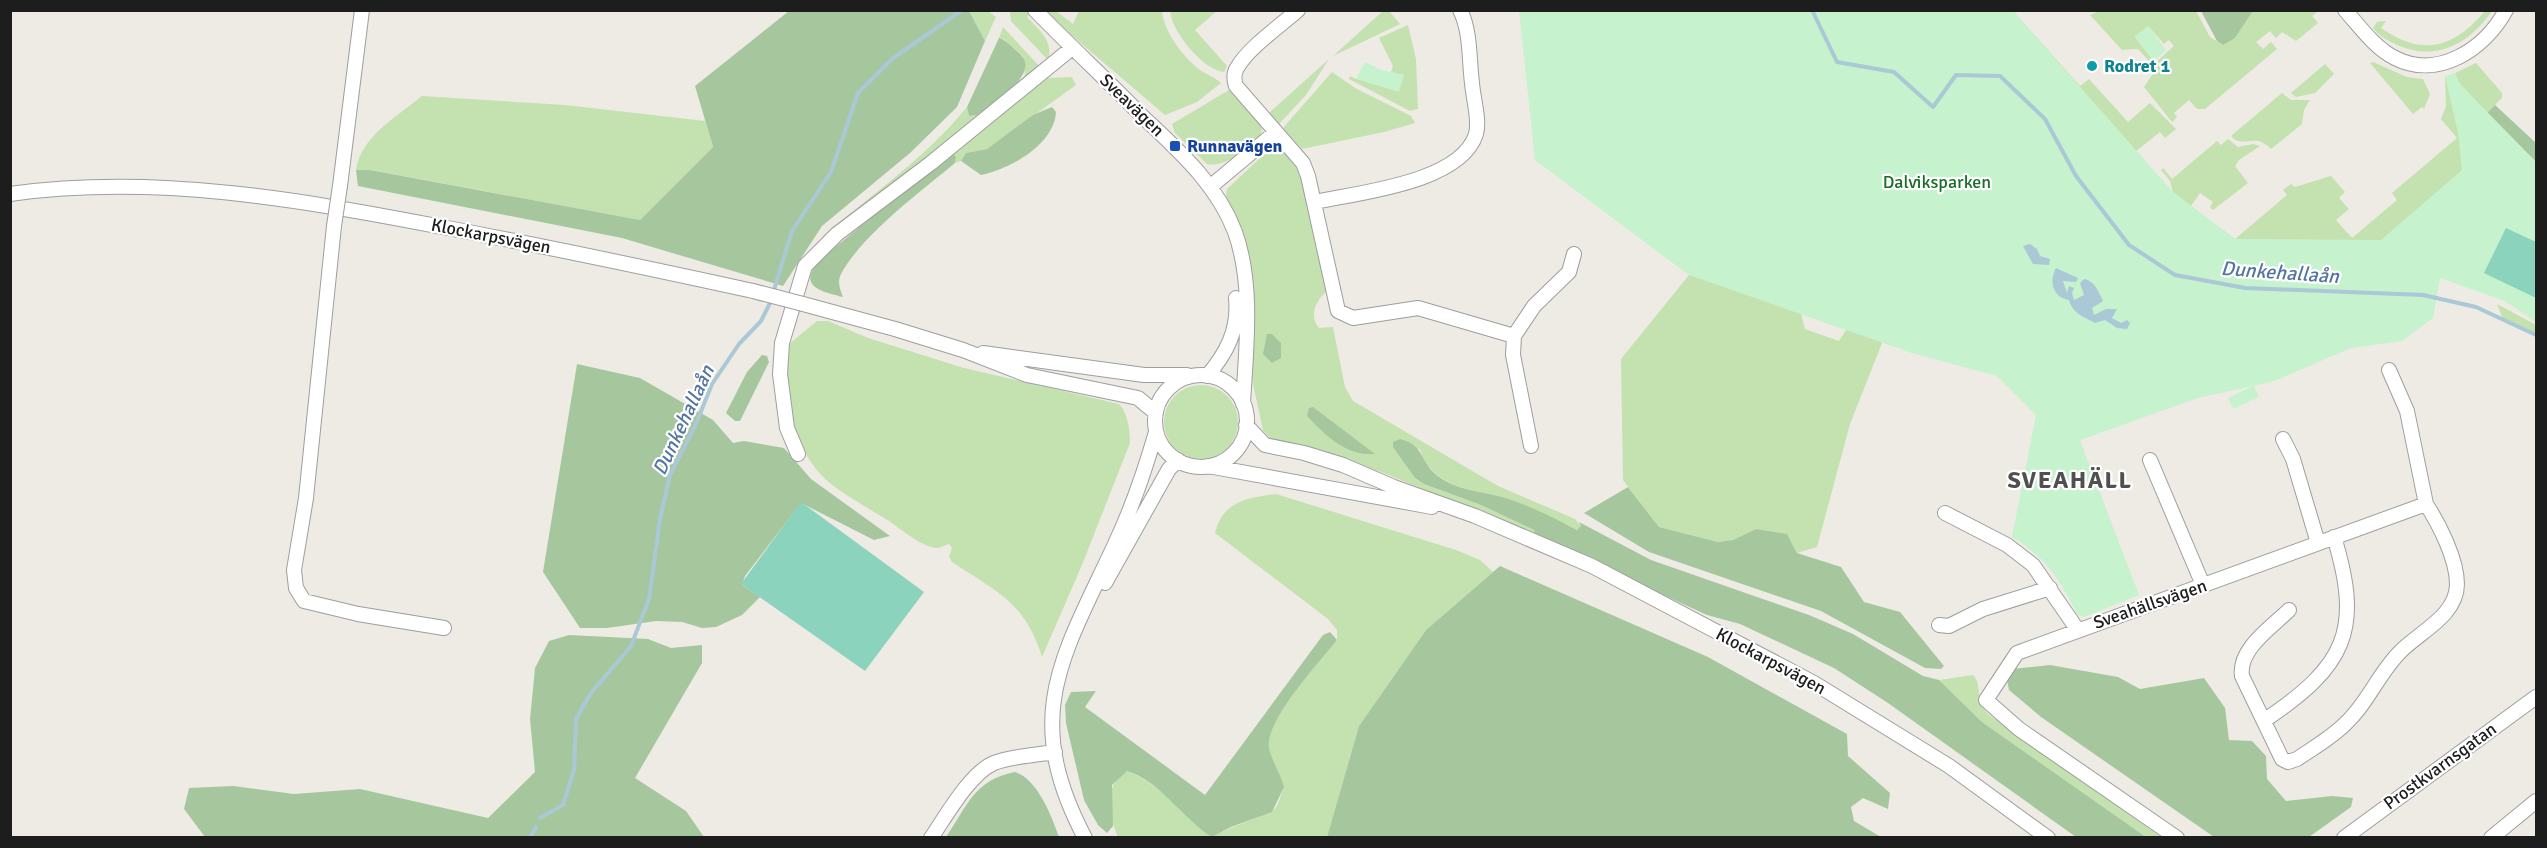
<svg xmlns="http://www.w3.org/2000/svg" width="2547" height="848" font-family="Signika,sans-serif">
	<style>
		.grass { fill: #c4e1b0 }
		.forest { fill: #a6c79e }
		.park { fill: #c6f2cd }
		.pitch { fill: #8bd3bd }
		.water { fill: #aac8d5 }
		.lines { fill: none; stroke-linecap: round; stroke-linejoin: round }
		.stream { stroke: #aac8d5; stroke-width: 4 }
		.minor-casing { stroke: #9e9e9e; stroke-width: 16 }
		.minor { stroke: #fff; stroke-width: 14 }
		.minor-bridge-casing { stroke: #9e9e9e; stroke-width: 16; stroke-linecap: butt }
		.minor-bridge { stroke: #fff; stroke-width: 14 }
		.culture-dot { fill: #0f9aa8; stroke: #fff; stroke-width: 2 }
		.transit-dot { fill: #1a4fb4; stroke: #fff; stroke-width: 2 }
		.labels { text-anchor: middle; stroke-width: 4.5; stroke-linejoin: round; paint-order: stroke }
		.culture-label { font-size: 18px; font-weight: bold; fill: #0d838f; stroke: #fff; text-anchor: start }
		.street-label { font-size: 18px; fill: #1d1d1d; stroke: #fff }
		.transit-label { font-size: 18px; font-weight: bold; fill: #164399; stroke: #fff; text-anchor: start }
		.park-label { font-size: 18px; fill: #196d27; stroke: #fff }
		.water-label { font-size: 20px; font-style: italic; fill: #5575a1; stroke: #fff }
		.district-label { font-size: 24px; font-weight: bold; letter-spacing: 1.5px; fill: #505050; stroke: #fff }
	</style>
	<rect width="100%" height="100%" fill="#edebe4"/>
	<path class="grass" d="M1170 10 1217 11 1195 30 1227 66 1224 72C1204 71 1170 30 1170 10Z
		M969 11H988L996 17 985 41Z
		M1010 11H1032L1027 17C1039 30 1054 41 1048 60L1011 21Z
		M1046 11H1056L1073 24 1079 11H1162C1164 32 1183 57 1200 70 1207 75 1215 77 1221 83L1197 102 1165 115 1069 33Z
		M1383 11H1389L1400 24 1333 56Z
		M2013 11 2080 86 2089 79 2128 122 2150 103 2176 129 2165 138 2160 132 2106 175Z
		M2100 11H2196L2210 37 2223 45 2235 38 2253 11H2318L2312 16 2318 23 2296 41 2282 32 2276 38 2270 31 2256 42 2263 49 2271 42 2277 49 2205 109H2197L2189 100 2174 113 2177 117 2172 122 2144 87 2156 69 2153 65 2174 46 2169 40 2164 44 2148 26 2135 37 2154 61 2151 63 2138 49 2122 50 2090 15Z
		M2485 11H2492C2471 42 2437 62 2400 46 2390 42 2379 36 2373 28L2377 22 2386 21 2381 28C2422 57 2454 48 2485 11Z
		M1408 25 1416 59 1418 109 1410 111 1349 79 1350 76 1356 79 1404 75 1391 72 1393 66 1379 38Z
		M1003 27 1040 67 817 247 824 235C873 194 927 156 967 107L969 116 978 115 1025 76 1023 56 1005 40 999 38Z
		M1329 59 1306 95 1279 124 1269 113Z
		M2373 62 2407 77 2423 79 2430 94 2424 109 2422 107 2413 114 2370 63Z
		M2476 63 2502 93V98L2487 113 2459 83 2455 73Z
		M2325 64 2334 74 2315 93 2296 97 2291 93Z
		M1332 72 1355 88 1411 116 1415 123 1384 132 1302 149 1283 128Z
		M2445 76 2453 83 2495 144 2384 245 2246 259 2173 192 2170 181 2161 170 2163 168 2172 179 2217 141 2221 145 2228 139 2238 147 2253 144 2260 146 2239 160 2235 166 2248 183 2213 210 2210 207 2213 202 2200 193 2191 206 2235 239 2287 195 2283 190 2291 184 2295 187 2331 176 2345 192 2339 198 2349 209 2336 220 2352 238 2397 200 2392 193 2457 138 2441 119 2446 106Z
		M1072 77 1076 85 987 149 966 153 961 161 955 163 956 157 940 161 1047 78Z
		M1229 90 1259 124 1262 129 1260 137C1248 149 1225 168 1207 164L1175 133 1172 124Z
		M2282 93 2291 100H2310L2304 110 2302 124 2271 149C2254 131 2243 150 2231 136Z
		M422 96 565 105 705 121 713 147 640 220 371 170H356C361 136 398 116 422 96Z
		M1278 149 1293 159 1302 176 1326 292C1315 302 1309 316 1319 328L1333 327 1345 387 1353 401 1498 486 1575 519 1581 526 1578 530C1556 520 1536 509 1513 501 1479 489 1433 491 1420 449L1398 453 1415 478 1424 484 1481 505 1534 530 1535 536 1384 473 1327 454 1271 439 1263 430 1253 384 1242 232 1226 196 1227 189 1258 160 1267 153Z
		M1689 275 1797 299 1805 329 1839 341 1856 315 1886 333 1850 424 1817 547 1797 553 1787 534 1756 529 1733 540 1718 542 1659 527 1623 480 1621 359Z
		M2497 304 2536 325V334L2503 319Z
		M817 321H828L868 338 964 368 1119 404C1128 413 1130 431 1130 443L1082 565 1042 657C1025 602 997 592 952 562L949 557 952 548 949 544C945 545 941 548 937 548 922 547 902 530 889 521 870 509 849 498 831 484 791 451 783 394 788 345Z
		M1164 422a37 37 0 1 1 74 0a37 37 0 1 1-74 0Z
		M1276 494 1456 550 1480 560 1493 572 1426 630 1359 726 1327 837H1118C1109 817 1103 783 1127 771 1154 780 1189 818 1212 837 1222 831 1271 812 1274 810 1279 804 1281 794 1284 787 1281 774 1272 761 1269 748 1265 720 1320 662 1337 640V630L1328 619 1215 533C1223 501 1247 498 1276 494Z
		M1973 675C1983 685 1974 700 1988 714L2161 837H2146L1982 722 1939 680Z"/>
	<path class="forest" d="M789 11H969L985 41 957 107 910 153 822 226 783 286 622 238 358 186 356 170H370L640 220 713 147 695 86Z
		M2201 11H2253L2235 38 2223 45 2217 41Z
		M999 38C1008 41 1012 47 1018 52 1044 73 994 101 978 115L969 116 967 107Z
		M2495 105 2536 143V162L2487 113Z
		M1052 107 1056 112C1054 145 1010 169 981 175L961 161 966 153 987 149 1033 115Z
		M953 154 956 157 955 163C920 192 862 235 841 274 837 282 840 289 843 297 816 291 797 284 822 258L940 161Z
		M1267 334H1272L1281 343V358L1272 363 1263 354Z
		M762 355 767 356 769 362 740 421H735L726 413 747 372Z
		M577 364 640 378 713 420 733 443 744 441 784 448 811 479 890 536 874 540 801 503 745 576 742 585 760 597 742 615 716 627 702 628 682 622 656 621 607 628H580L543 572Z
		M1313 407 1375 454C1347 457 1325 435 1307 416L1309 408Z
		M1400 439C1425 445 1420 463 1438 476 1458 491 1482 491 1505 498 1531 506 1554 518 1577 530L1581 526 1579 522 1651 560 1809 615 1853 634 1923 676 1939 680 1982 722 2146 837H2076L1888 703 1834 668 1740 624 1707 615 1535 536 1534 530 1481 505 1424 484 1415 478 1393 447V442Z
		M1628 487 1659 527 1718 542 1733 540 1756 529 1787 534 1797 553 1841 567 1864 602 1900 612 1944 666 1941 669 1925 668 1821 611 1649 552 1584 513Z
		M1500 566 1708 657 1847 734 1848 756 1890 793 1888 809 1863 798 1851 807 1854 821 1881 837H1327L1359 726 1426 630Z
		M1330 632 1337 640C1320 662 1265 720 1269 748 1272 761 1281 774 1284 787L1272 812 1231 827 1212 837C1183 819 1160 781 1127 771L1112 785 1113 826 1107 833 1098 825 1084 800 1066 723 1065 705 1071 692 1096 691 1085 707 1205 795 1323 635Z
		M569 635 648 639 671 648 702 645V663L635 778 686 811 704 837H205L184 809 189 788 233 786 294 794 360 789 488 818 535 772 530 719 535 668 549 641Z
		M2050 665 2118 677 2140 689 2204 678 2225 708 2229 740 2252 741 2266 756 2267 779 2286 801 2332 796 2353 798 2351 807 2309 837H2214L2041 717 2009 690 2007 680 2012 669Z
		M1015 772C1038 780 1051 815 1059 837H946C968 805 974 780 1015 772Z"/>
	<path class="park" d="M1519 11H2013L2173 192 2235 239 2381 240 2462 170 2458 133 2445 76 2455 73 2459 83 2536 162V322L2505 301 2440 278 2433 318 2402 341 2351 348 2274 381 2254 386 2259 397 2233 409 2228 398 2253 386 2198 398 2080 440 2139 595 2084 617 2078 615C2059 579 2047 558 2012 537L2036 415 1997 376 1912 353 1689 275 1535 160Z
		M2148 26 2166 50 2154 61 2135 36Z
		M1365 62 1381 70 1404 75 1399 92 1356 79Z"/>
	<path class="pitch" d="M2506 228 2536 242V298L2484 273Z
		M801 502 924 592 865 671 741 584Z"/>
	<path class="water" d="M2030 244 2037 249 2040 256 2050 259 2049 265 2033 264 2023 246Z
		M2056 268 2078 278 2076 282 2063 281 2067 293 2069 286 2074 288 2072 293 2074 300 2084 295 2080 283 2084 279C2095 281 2098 291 2103 301L2092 308 2094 315 2106 309H2117L2112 318 2121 323 2127 320 2130 323 2127 329 2117 328 2105 320 2095 323C2084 317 2072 313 2069 300 2052 297 2049 281 2056 268Z"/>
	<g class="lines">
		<path class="stream" d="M1812 10 1837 62 1894 72 1933 107 1956 75 2000 76 2045 119 2076 176 2129 245 2175 275 2245 288 2423 295 2476 307 2536 335
			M540 818 563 805 574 770 576 719 591 693 631 646 649 599 660 519 670 475 696 424 712 384 739 344 761 321 770 303 792 231 831 172 858 93 892 59 962 10
			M530 838 536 827"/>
		<g class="minor-casing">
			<path id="minor" d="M1035 10C1070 46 1107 80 1142 116 1178 150 1217 184 1235 232 1254 285 1246 349 1243 404
				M2345 10C2360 27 2375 48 2395 58 2438 80 2485 49 2506 10
				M1276 132 1236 86C1234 80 1233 74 1237 68 1248 48 1280 26 1298 10
				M340 186 362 10
				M1210 187 1276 132 1303 163 1308 176 1338 311 1353 318 1418 308 1514 336 1513 355 1531 446
				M10 194C154 174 296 199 437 226 543 246 648 268 753 291
				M1315 202C1356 193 1461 183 1476 134 1480 120 1473 98 1472 83 1469 61 1471 31 1460 10
				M334 226 306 498 294 570 296 588 304 601 358 614 444 628
				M803 304 895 329 963 350 1027 375 1138 398 1156 413
				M1514 336 1534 306 1569 272 1574 254
				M983 353 1144 375H1187
				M1155 421a46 46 0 1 1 92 0a46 46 0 1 1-92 0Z
				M1207 376C1227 353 1239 329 1236 298
				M1246 425 1265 445 1304 453 1343 465 1394 487 1475 516 1592 566 1814 683 1949 766 2048 838
				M2283 439 2293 459 2318 543
				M798 454 787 428 780 374 782 343 805 266 837 234 931 163 1072 48
				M2150 460 2203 585
				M1208 466 1432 507
				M1945 513 2007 545 2033 565 2077 629
				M1105 583 1169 469 1178 460
				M2289 610C2272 627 2238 649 2242 676L2282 759 2288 762 2297 759C2313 748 2331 738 2345 724 2368 703 2378 674 2400 652 2419 632 2457 616 2457 584 2457 559 2439 524 2426 504
				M1939 625 1949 626 1983 609 2050 588
				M2265 720C2345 666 2363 631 2334 537
				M931 838C946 816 970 773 994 763 1012 756 1036 755 1055 752
				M1085 838C1020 715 1063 656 1115 544 1132 508 1145 470 1156 432
				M2177 838 2019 729 1986 700 2017 653 2426 504 2407 411 2389 370
				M2344 838 2536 697
				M2491 838 2536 801"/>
		</g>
		<use href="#minor" class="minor"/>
		<g class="minor-bridge-casing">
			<path id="minor-bridge" d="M334 226 340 186
				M753 291 803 304"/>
		</g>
		<use href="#minor-bridge" class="minor-bridge"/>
	</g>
	<circle class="culture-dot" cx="2092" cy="66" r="6"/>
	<rect class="transit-dot" x="1169" y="140" width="12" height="12" rx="3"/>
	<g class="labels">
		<g class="culture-label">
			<text x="2104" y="72">Rodret 1</text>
		</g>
		<g class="street-label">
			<text transform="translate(1132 105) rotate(44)" y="6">Sveavägen</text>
			<text transform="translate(491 236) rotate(11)" y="6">Klockarpsvägen</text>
			<text transform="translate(2150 604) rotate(-19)" y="6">Sveahällsvägen</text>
			<text transform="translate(1771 661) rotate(28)" y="6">Klockarpsvägen</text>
			<text transform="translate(2440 766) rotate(-36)" y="6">Prostkvarnsgatan</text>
		</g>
		<g class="transit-label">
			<text x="1187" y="152">Runnavägen</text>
		</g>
		<g class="park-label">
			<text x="1937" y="188">Dalviksparken</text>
		</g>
		<g class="water-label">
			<text transform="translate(2280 272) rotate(4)" y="7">Dunkehallaån</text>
			<text transform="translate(683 420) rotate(-65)" y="7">Dunkehallaån</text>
		</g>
		<g class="district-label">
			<text x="2070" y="488">SVEAHÄLL</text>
		</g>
	</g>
	<rect width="2547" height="848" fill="none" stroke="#1d1d1d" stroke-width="24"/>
</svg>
